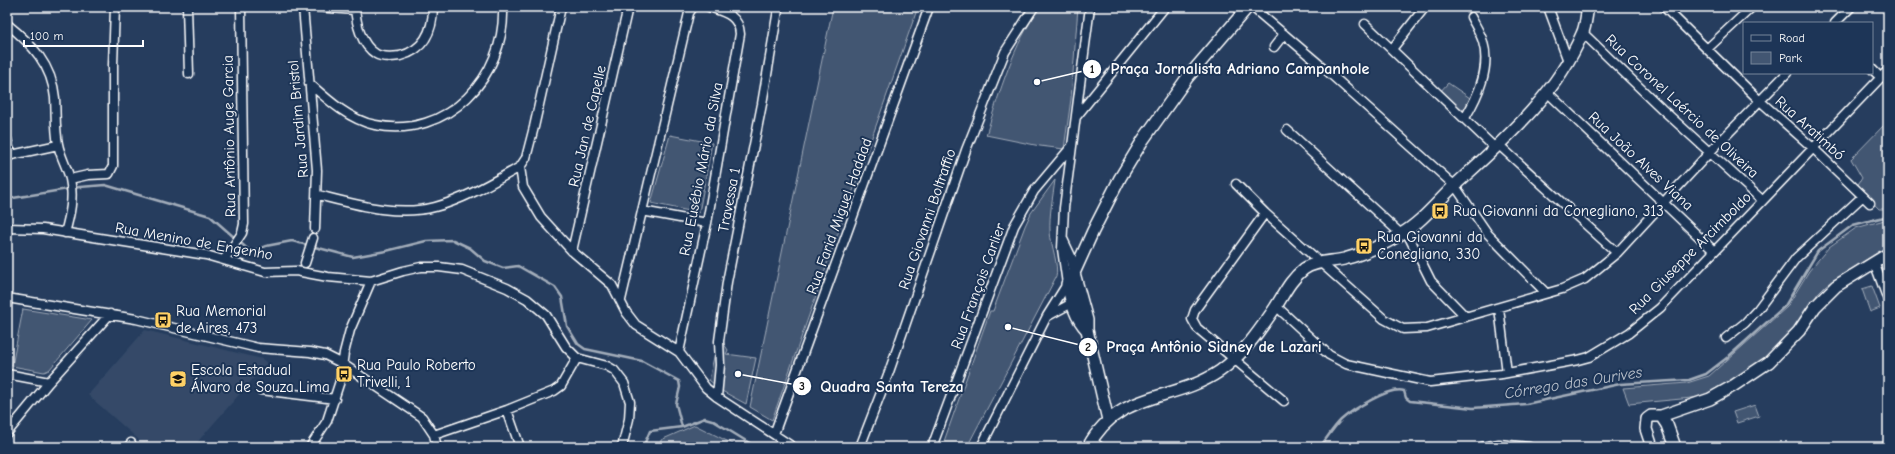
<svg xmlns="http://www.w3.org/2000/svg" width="1895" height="454" font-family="'Comic Neue',sans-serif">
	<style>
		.built { fill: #344a68 }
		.green { fill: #425672; stroke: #a0aab8 }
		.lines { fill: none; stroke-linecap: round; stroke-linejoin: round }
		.stream { stroke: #a4aebb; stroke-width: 2.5 }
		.street-casing { stroke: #fff; stroke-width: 11 }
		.secondary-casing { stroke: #fff; stroke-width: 14 }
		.street { stroke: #1d3557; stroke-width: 8 }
		.secondary { stroke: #1d3557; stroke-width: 11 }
		.labels { text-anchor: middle; stroke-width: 4; stroke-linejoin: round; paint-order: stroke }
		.street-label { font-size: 15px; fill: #fff; stroke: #1d3557 }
		.poi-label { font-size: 15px; fill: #fff; stroke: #1d3557; text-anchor: start }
		.water-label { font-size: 16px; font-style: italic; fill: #bbc2cc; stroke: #1d3557 }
		.leader { fill: none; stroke: #fff; stroke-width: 1.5 }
		.callout-dot { fill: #fff; stroke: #1d3557; stroke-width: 1.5 }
		.mark-label { font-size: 12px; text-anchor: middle; font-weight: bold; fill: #111 }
		.callout-label { font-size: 16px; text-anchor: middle; font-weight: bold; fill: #fff; stroke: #1d3557; stroke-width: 4; stroke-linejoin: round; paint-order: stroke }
	</style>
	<rect width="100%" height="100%" fill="#263d5e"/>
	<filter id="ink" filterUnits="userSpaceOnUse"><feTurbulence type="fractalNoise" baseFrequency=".025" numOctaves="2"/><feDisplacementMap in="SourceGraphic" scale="8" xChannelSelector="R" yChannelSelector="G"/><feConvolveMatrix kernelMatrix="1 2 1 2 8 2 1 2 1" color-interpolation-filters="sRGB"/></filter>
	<g filter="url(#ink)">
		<path class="built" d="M145 330 262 359 267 363 193 447H147L88 395Z"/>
		<path class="green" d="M833 7H918L772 420 750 407Z
			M1040 7H1078L1071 99 1064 149 1040 146 986 135C1000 91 1013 45 1040 7Z
			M1448 83 1473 100 1466 115 1439 93Z
			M1888 121V209H1879L1857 186 1862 178 1851 159Z
			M670 135 712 143 699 213 651 203Z
			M1055 180C1053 197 1049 214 1050 232 1051 246 1059 265 1056 277L967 447H942L990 311H993L1025 226 1031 213Z
			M1888 219V246L1826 285 1818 293 1797 328 1777 349 1746 373 1702 397 1629 404 1623 388 1687 383 1709 376 1787 307 1809 271 1829 247 1856 228Z
			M1872 286 1880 308 1870 312 1862 289Z
			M23 309 92 320 49 370 44 372 12 366Z
			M722 341 728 350 726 354 756 358 746 404 722 391 709 380 717 343Z
			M1755 405 1759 416 1737 423 1733 412Z
			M695 425 739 447H660L661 440Z"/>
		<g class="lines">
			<path class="stream" d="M7 199 80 187 105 185 210 216 251 252 266 246 292 241 353 257 386 251 426 241 453 240 470 248 485 261 503 268 518 266 555 287 562 297 567 326 578 344 585 349 642 361 679 381 680 387 676 404 682 427 705 418 712 420 756 447
				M643 447 650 431 682 427
				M1320 447C1327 438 1333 428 1341 420 1352 410 1390 386 1404 391L1406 398 1410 401 1473 408 1526 404 1620 384 1689 380 1706 374 1728 357 1785 306 1818 251 1853 225 1888 216"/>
			<g class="street-casing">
				<path id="street" d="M187 7 189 74
					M303 7 317 170 315 229
					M316 7 355 10
					M355 7C356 23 361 45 376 54 383 58 392 57 400 56 424 50 433 31 433 7
					M561 7 534 127 526 158 520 167 523 187 541 217 572 251 612 285 626 312 636 325 679 352 706 388 717 397 793 447
					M1252 7 1326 70 1455 186 1488 234 1546 293
					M1548 7 1568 61
					M1664 7 1760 101 1813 148 1870 203
					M1835 23 1851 7
					M7 24C32 44 52 65 55 98 56 113 55 129 58 144 60 156 67 167 70 179 74 197 70 215 65 233
					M1365 24 1495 148
					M1583 33 1662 109 1762 200
					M1274 47 1284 34
					M1392 49 1425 7
					M1707 49 1752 7
					M1872 69 1881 78
					M309 83C328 100 350 120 375 125 447 140 506 77 503 7
					M1547 92 1714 251
					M1076 117 1165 7
					M1465 118C1478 96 1491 68 1483 42 1481 34 1475 25 1471 17
					M1287 130 1401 234
					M7 139 11 155
					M1499 145 1617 253
					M7 156 58 145
					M70 179 88 175 109 174 113 166V65L115 7
					M1236 184 1265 213 1384 319 1403 329 1427 328 1562 289 1585 279 1617 253 1710 152 1787 73
					M318 195C354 204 397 217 435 207 465 199 493 182 520 167
					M642 211 707 223
					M1265 213 1195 310 1192 319 1197 328 1284 401
					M7 228 43 229 206 255 265 272 296 271 328 277 371 281 403 271 421 267H439L462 270 507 288 527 299 546 315 566 347 577 358 607 366 614 370 624 383 630 402 629 419 622 447
					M1406 231 1431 281 1466 317
					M1063 239 1071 256 1074 273
					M572 251 628 7
					M224 260 242 233 244 224 241 7
					M1874 262 1888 300
					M305 263 313 238
					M7 298 136 319 258 348 310 352 325 355 343 364 422 417 434 435 437 447
					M621 300 689 13 693 7
					M1276 306 1329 355 1346 364 1430 382 1502 374 1578 360 1589 357 1629 333 1660 308 1888 70
					M1499 308 1507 373
					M1048 316 1072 303 1075 299
					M1726 338 1745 323 1758 309 1796 258 1863 196
					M679 352 707 223 740 34C739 15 724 12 709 7
					M7 374 49 382
					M261 390 335 399
					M717 397 720 365 719 341 727 282 762 104 778 10
					M507 410 520 447
					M7 433 49 382 110 314
					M774 434 929 7
					M434 435 507 410 554 391 561 386 577 358
					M1091 440 1100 447
					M128 447 131 443
					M310 447 327 421 340 381 344 353 350 330 371 281
					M860 447 889 372 966 150 997 72 1005 52 1034 7
					M932 447 1014 226 1034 191 1071 147
					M981 447 1047 316 1067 284 1062 249 1064 208 1090 7
					M1482 447 1499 444 1529 447"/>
			</g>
			<g class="secondary-casing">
				<path id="secondary" d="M1074 273 1087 320V330L1108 420
					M1087 330C1075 318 1071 301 1067 284L1074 273 1093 231 1120 178 1143 140 1187 78 1248 7
					M1661 416 1710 399 1733 386 1769 362 1799 331 1815 307 1836 286 1888 254
					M1088 447C1119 389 1173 403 1220 371 1243 355 1259 331 1275 308 1284 294 1290 280 1304 269 1315 261 1330 262 1344 259 1364 254 1383 245 1401 234 1422 222 1438 201 1455 185 1503 141 1556 96 1582 34 1586 26 1586 16 1588 7
					M1652 447 1646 429 1647 419 1651 416H1661L1667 425 1675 447"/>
			</g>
			<use href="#street" class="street"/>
			<use href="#secondary" class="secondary"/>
		</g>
	</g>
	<defs>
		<g id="bus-square" transform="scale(0.9)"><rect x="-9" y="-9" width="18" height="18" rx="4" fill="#ffd166" stroke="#1d3557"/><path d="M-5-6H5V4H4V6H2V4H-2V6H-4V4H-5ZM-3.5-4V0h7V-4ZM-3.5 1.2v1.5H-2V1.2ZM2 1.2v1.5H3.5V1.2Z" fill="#111"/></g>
		<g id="school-square" transform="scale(0.9)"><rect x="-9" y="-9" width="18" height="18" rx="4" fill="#ffd166" stroke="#1d3557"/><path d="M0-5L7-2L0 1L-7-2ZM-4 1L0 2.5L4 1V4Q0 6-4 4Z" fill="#111"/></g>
	</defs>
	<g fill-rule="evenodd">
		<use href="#bus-square" x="1440" y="211"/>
		<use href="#bus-square" x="1364" y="246"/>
		<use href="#bus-square" x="163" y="320"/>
		<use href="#bus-square" x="344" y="374"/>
		<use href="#school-square" x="178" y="379"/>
	</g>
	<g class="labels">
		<g class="street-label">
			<text transform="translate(1682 106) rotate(43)" y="5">Rua Coronel Laércio de Oliveira</text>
			<text transform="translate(298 119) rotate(-95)" y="5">Rua Jardim Bristol</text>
			<text transform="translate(587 126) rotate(-77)" y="5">Rua Jan de Capelle</text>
			<text transform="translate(1810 128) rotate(42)" y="5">Rua Aratimbó</text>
			<text transform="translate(229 136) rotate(-91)" y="5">Rua Antônio Auge Garcia</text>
			<text transform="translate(1641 161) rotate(43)" y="5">Rua João Alves Viana</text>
			<text transform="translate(701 169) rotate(-79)" y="5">Rua Eusébio Mário da Silva</text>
			<text transform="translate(729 200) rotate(-79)" y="5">Travessa 1</text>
			<text transform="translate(839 216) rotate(-70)" y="5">Rua Farid Miguel Haddad</text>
			<text transform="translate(927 219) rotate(-71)" y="5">Rua Giovanni Boltraffio</text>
			<text transform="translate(194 241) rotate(10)" y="5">Rua Menino de Engenho</text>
			<text transform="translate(1690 253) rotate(-45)" y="5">Rua Giuseppe Arcimboldo</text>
			<text transform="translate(978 286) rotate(-70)" y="5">Rua François Carlier</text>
		</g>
		<g class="poi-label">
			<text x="1453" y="216">Rua Giovanni da Conegliano, 313</text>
			<text x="1377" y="242">Rua Giovanni da<tspan x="1377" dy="17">Conegliano, 330</tspan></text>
			<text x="176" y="316">Rua Memorial<tspan x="176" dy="17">de Aires, 473</tspan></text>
			<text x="357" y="370">Rua Paulo Roberto<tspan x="357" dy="17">Trivelli, 1</tspan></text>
			<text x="191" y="375">Escola Estadual<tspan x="191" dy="17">Álvaro de Souza Lima</tspan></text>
		</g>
		<g class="water-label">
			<text transform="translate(1573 382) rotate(-9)" y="6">Córrego das Ourives</text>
		</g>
	</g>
	<path class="leader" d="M1037 82L1092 69M1008 327L1088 347M738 374L802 386"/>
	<g class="callout-dot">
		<circle cx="1037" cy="82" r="4"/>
		<circle cx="1008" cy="327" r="4"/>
		<circle cx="738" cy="374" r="4"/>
		<circle cx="1092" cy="69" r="10"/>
		<circle cx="1088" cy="347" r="10"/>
		<circle cx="802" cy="386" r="10"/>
	</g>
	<g class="mark-label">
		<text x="1092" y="73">1</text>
		<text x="1088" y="351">2</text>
		<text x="802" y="390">3</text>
	</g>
	<g class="callout-label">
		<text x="1240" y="74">Praça Jornalista Adriano Campanhole</text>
		<text x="1214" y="352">Praça Antônio Sidney de Lazari</text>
		<text x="892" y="392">Quadra Santa Tereza</text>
	</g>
	<rect width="1895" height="454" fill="none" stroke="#1d3557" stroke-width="24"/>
	<rect x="12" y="12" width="1871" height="430" fill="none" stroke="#fff" stroke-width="1.5" filter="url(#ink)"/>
	<rect x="1743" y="22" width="130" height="52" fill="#1d3557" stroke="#77869a"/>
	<rect x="1751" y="35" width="20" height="6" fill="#1d3557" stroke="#77869a"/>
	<text x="1779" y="42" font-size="12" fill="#ffffff">Road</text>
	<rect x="1751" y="52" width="20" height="12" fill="#425672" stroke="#77869a"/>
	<text x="1779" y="62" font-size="12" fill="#ffffff">Park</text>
	<path d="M24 40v6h119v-6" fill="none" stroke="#ffffff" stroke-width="2"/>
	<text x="30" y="40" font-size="12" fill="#ffffff" stroke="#1d3557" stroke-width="3" paint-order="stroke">100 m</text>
</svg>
